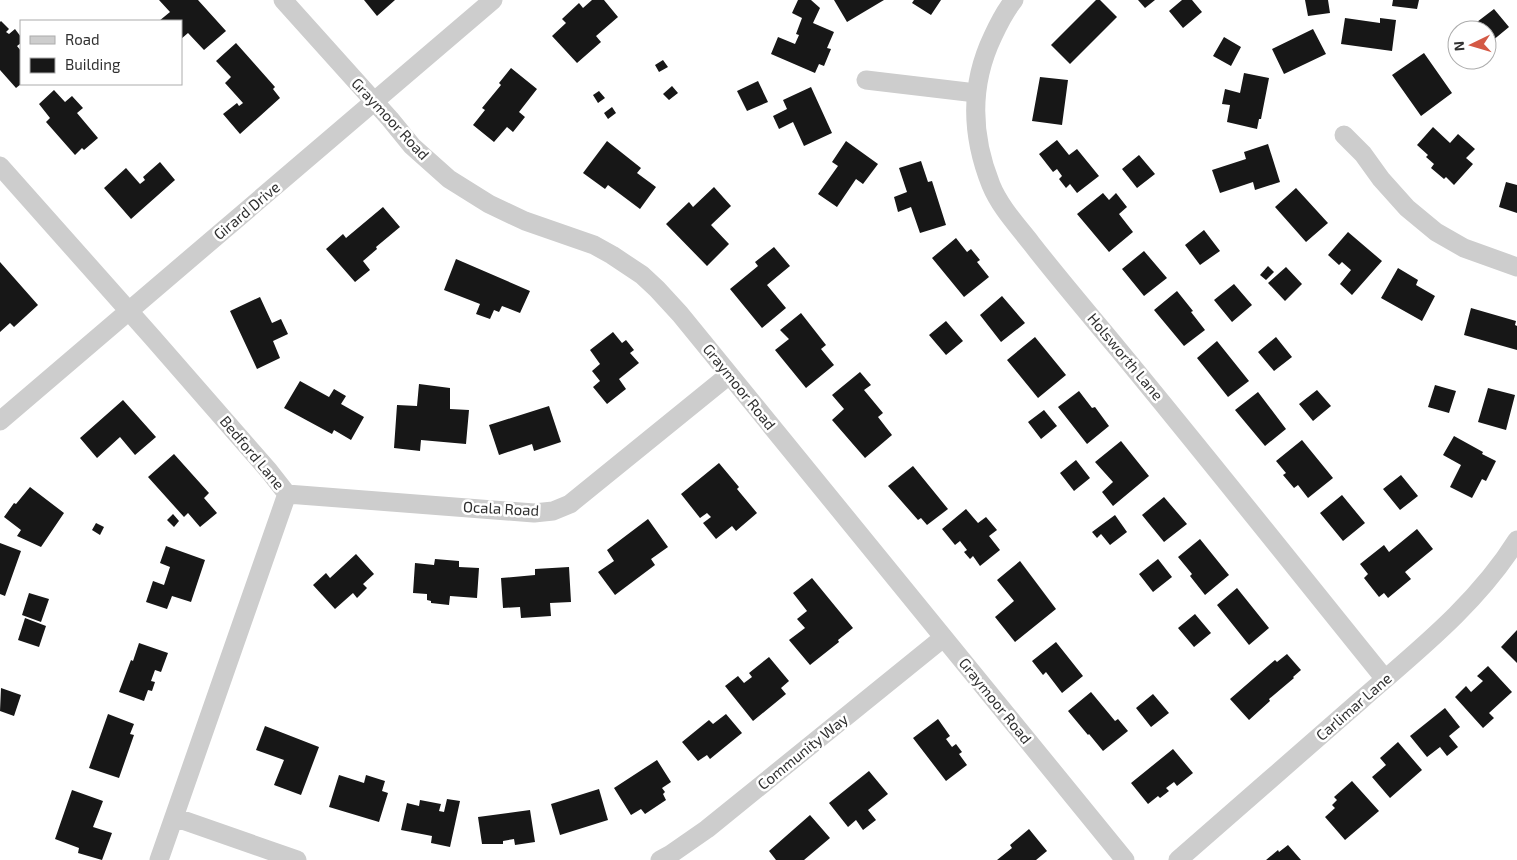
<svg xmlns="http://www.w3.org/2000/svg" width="1517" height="860" font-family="'Exo 2',sans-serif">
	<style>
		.building { fill: #171717 }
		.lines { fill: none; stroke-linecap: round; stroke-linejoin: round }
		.minor { stroke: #cdcdcd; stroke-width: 19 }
		.labels { text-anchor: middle; stroke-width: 5; stroke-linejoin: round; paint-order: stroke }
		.street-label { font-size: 15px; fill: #303030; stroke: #fff }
	</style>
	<rect width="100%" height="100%" fill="#fff"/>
	<path class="building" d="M159 0H198L226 31 204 50 188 33 181 39V21H159L170 12Z
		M364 0H395L377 16Z
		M592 0H604L618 17 596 36 601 42 577 63 552 36 566 23 562 19 579 3 583 8Z
		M798 0H811L820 8 813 23 834 32 827 48 831 49 824 66 819 64 815 73 771 54 778 37 795 44 799 35 796 34 802 18 792 13Z
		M834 0H884L847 22Z
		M914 0H941L931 15 912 3Z
		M1096 0H1100L1117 17 1070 64 1051 45Z
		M1138 0H1155L1145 8Z
		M1182 0H1192L1202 12 1183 28 1169 11Z
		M1305 0H1328L1330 13 1308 16Z
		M1393 0H1419L1417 9 1392 6Z
		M1494 9 1509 27 1492 41 1487 35V30H1483L1477 22Z
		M1345 18 1380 23V18L1396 20 1392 51 1341 44Z
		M1 21 9 29 6 32 9 34 15 29 21 37V43L17 46 21 51V84L16 88 0 70V22Z
		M1313 29 1326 54 1284 74 1272 49Z
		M1224 37 1241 47 1231 66 1213 56Z
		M236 43 275 87 273 89 280 98 240 134 223 114 237 103 239 106 243 103 225 83 231 77 216 61Z
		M1424 53 1452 93 1421 116 1392 75Z
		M663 60 668 67 659 72 655 65Z
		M511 68 537 89 519 112 525 117 513 132 507 127 494 142 473 125 485 110 482 108 501 85 499 83Z
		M1244 73 1269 78 1261 119H1259L1257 129 1227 122 1230 105 1222 104 1225 89 1240 93Z
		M1040 77 1068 80 1062 125 1032 121Z
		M758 81 768 102 747 111 737 91Z
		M672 86 678 93 669 100 663 94Z
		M811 87 832 133 804 146 793 122 779 129 773 116 787 109 783 100Z
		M54 90 65 102 72 96 83 108 77 113 98 138 84 150 82 148 75 155 46 122 50 118 39 104Z
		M599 91 605 98 598 103 593 95Z
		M612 107 616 113 608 119 604 113Z
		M1433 127 1450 143 1458 134 1475 149 1466 158 1473 164 1454 185 1446 177 1444 179 1431 168 1434 164 1426 157 1428 155 1417 145Z
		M1057 140 1069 155 1077 149 1099 176 1077 193 1070 184 1066 188 1059 179 1062 176 1057 169 1053 172 1039 154Z
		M607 141 641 168 637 173 656 187 640 209 608 185 605 189 583 173Z
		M846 141 878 164 863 184 856 179 837 207 818 194 838 166 832 162Z
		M1268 144 1280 182 1255 190 1253 182 1220 193 1212 170 1246 159 1244 152Z
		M1139 155 1155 174 1137 188 1122 169Z
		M921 161 928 182 932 181 946 225 920 233 911 207 898 212 894 197 907 192 899 168Z
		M160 162 175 180 131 219 104 188 126 168 140 184 145 180 143 177Z
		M1506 182 1517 185V213L1499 207Z
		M714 187 731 206 711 225 729 244 707 266 666 224 689 202 693 207Z
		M1296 188 1328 223 1306 242 1275 207Z
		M1103 193 1109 200 1116 193 1127 207 1119 214 1133 232 1109 252 1077 214Z
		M383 207 400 227 376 247 377 249 363 261 370 270 355 282 326 249 343 234 346 238Z
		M1204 230 1220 251 1200 265 1185 245Z
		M1348 232 1382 261 1352 295 1340 284 1351 270 1342 262 1339 265 1328 255Z
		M956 238 967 252 971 249 980 260 977 262 989 277 964 297 932 258Z
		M774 247 790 266 767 285 786 308 762 328 730 289 758 266 755 262Z
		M1144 251 1167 278 1144 296 1122 269Z
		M456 259 530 291 520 313 502 306 499 312 494 310 490 319 476 314 480 304 444 290Z
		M0 262 38 305 14 327 10 323 0 332Z
		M1268 266 1274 272 1266 280 1260 275Z
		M1286 267 1302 284 1285 301 1268 283Z
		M1398 268 1418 280 1416 285 1435 296 1422 321 1381 298Z
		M1234 284 1252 305 1232 322 1214 300Z
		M1177 291 1193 311 1191 312 1205 330 1184 346 1154 310Z
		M1002 296 1025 323 1001 342 980 315Z
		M260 297 272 323 281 319 288 334 273 341 280 358 257 369 230 311Z
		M1471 308 1516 321 1515 325 1517 326V350L1464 335Z
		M801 313 826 345 821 349 834 365 806 388 775 350 789 339 780 330Z
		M946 321 963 341 946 355 929 335Z
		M613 332 622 343 626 340 634 350 630 353 639 363 619 379 626 389 607 404 593 387 600 381 592 371 600 364 590 350Z
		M1035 337 1066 375 1038 398 1007 360Z
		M1276 337 1292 357 1274 371 1258 352Z
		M1217 341 1249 381 1228 397 1197 358Z
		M860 372 871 385 864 390 883 413 878 417 892 435 865 458 832 420 844 409 832 395Z
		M300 381 329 397 334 389 346 396 341 404 364 417 351 440 334 430 332 434 284 408Z
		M419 384 450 388V409L469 410 466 444 421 440 420 451 394 448 397 405 417 406Z
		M1435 385 1456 391 1449 413 1428 407Z
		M1488 388 1515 395 1506 430 1478 422Z
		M1317 390 1331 406 1313 421 1299 404Z
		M1079 391 1092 408 1095 407 1109 426 1087 444 1058 407Z
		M1258 392 1286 429 1265 446 1235 410Z
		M123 400 156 437 135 455 120 437 97 458 80 438Z
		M549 406 561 442 534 451 532 444 499 455 489 425Z
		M1044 410 1057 426 1041 439 1028 422Z
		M1454 436 1483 452 1482 454 1496 461 1486 481 1482 479 1472 498 1450 487 1461 465 1443 455Z
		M1302 440 1333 478 1308 498 1298 485 1294 488 1283 475 1286 473 1276 461Z
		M1121 441 1149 476 1113 506 1102 492 1113 482 1095 462Z
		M174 454 209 493 204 498 217 513 200 527 188 513 184 517 148 477Z
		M1076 460 1090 478 1074 491 1060 473Z
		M719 463 739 487 737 489 757 513 736 531 732 526 716 539 703 523 711 517 707 513 700 518 681 494Z
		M913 466 948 509 927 525 921 518 918 520 888 486Z
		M1401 475 1418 496 1400 510 1383 489Z
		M30 487 64 513 41 547 17 536 21 530 4 517 14 503 16 504Z
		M1342 495 1365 523 1343 541 1320 513Z
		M1164 497 1187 524 1164 542 1142 515Z
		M966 509 978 523 986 517 997 530 989 536 1000 550 980 566 973 556 970 559 964 552 967 550 960 541 955 545 942 529Z
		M173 514 179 521 174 527 167 520Z
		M1115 515 1127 532 1110 545 1101 534 1097 538 1092 532Z
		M648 519 668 547 651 559 655 565 615 595 598 572 614 561 607 550Z
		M96 523 104 527 100 535 92 530Z
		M1417 529 1433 549 1405 572 1411 579 1388 598 1384 593 1379 597 1364 578 1368 574 1360 564 1384 545 1389 552Z
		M1200 539 1229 575 1205 595 1190 576 1192 574 1178 557Z
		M0 543 21 551 5 596 0 594Z
		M166 546 205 560 191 602 172 596 167 609 146 602 153 581 164 585 170 567 160 563Z
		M356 554 374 574 363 584 367 588 357 598 353 593 335 609 313 585 326 573 330 578Z
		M435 559 459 561V567L479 568 477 598 450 596 449 605 431 603V601L427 600V594L413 593 415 563 434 565Z
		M1158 559 1172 577 1153 592 1139 574Z
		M1020 561 1056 609 1015 642 995 617 1014 601 997 580Z
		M569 567 571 602 550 603 551 616 521 618 520 607 503 608 501 578 535 575V569Z
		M812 578 853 628 838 640 839 642 810 665 789 640 805 628 797 619 807 611 793 593Z
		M1237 588 1269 628 1249 645 1217 605Z
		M29 593 49 599 41 622 22 615Z
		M1195 614 1211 633 1194 647 1178 628Z
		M25 618 46 626 39 647 18 640Z
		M1517 630V663L1501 647Z
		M1056 642 1083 676 1062 693 1046 672 1043 675 1032 661Z
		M139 643 168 653 161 672 155 670 151 681 155 682 152 691 148 690 144 701 119 692 131 660 133 661Z
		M1287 654 1301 670 1293 677 1294 678 1269 699 1270 701 1249 720 1230 699 1275 660 1277 662Z
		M769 657 789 681 781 688 786 694 753 721 725 686 738 676 744 683 752 677 749 673Z
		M1488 666 1512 692 1489 713 1494 718 1483 728 1455 697 1466 686 1471 692 1483 681 1477 676Z
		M1 688 21 695 14 716 0 711Z
		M1091 692 1115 721 1118 719 1128 731 1103 751 1089 734 1088 735 1068 711Z
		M1153 694 1169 713 1151 727 1136 708Z
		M1445 708 1460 727 1449 736 1458 747 1447 756 1440 747 1427 757 1410 736Z
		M108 714 134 724 130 734 134 735 119 778 89 768Z
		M726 714 742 733 710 759 707 755 698 761 682 742 709 720 713 724Z
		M938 719 950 736 946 739 952 747 956 744 962 752 959 754 967 765 946 781 913 738Z
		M265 726 319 747 301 795 274 785 284 760 256 750Z
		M1398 742 1422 770 1390 798 1372 777 1386 765 1380 758Z
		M1173 749 1193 773 1177 786 1174 782 1166 788 1169 791 1160 798 1158 796 1148 804 1131 783Z
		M657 760 671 782 662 788 665 792 663 794 666 800 645 814 641 809 631 815 614 788Z
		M869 771 888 794 868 810 876 820 863 830 856 820 848 827 829 803Z
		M339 775 364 783 366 775 385 781 382 791 388 793 379 822 329 807Z
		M1352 781 1379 811 1345 840 1325 817 1335 808 1332 805 1337 800 1334 797Z
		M599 789 608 820 560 835 551 804Z
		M72 790 103 801 93 827 112 833 102 860 78 853 79 848 55 839Z
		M447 799 460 801 450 847 431 843 432 836 401 830 407 803 419 806 420 800 441 804 439 811 444 812Z
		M530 810 535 842 515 845 514 839 503 841V844H482L478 817Z
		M810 815 830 838 804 860H776L769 851Z
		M1029 829 1047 851 1036 860H997L1012 848 1010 845Z
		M1288 845 1301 860H1266L1278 850 1279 852Z"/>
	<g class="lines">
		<path class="minor" d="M283 0 390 119 412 146 449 179 489 204 525 221 594 245 612 255 642 275 657 289 680 314 1125 860
			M1014 0C1005 11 999 23 993 36 970 84 971 135 991 185 1000 207 1017 225 1031 243 1059 279 1089 314 1118 349 1208 458 1296 569 1385 679
			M866 80 976 93
			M1344 135 1363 154 1381 179 1407 208 1436 232 1464 248 1517 267
			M0 166 152 337 269 471 287 494 159 860
			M0 421 493 0
			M287 494 534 513 553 511 570 504 729 375
			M174 817 297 860
			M660 860 671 854 707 829 943 638
			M1178 860C1239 807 1300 753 1361 700 1417 651 1477 604 1517 540"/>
	</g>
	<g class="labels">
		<g class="street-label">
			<text transform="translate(390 119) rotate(47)" y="5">Graymoor Road</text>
			<text transform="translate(247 211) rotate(-40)" y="5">Girard Drive</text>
			<text transform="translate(1125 357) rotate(50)" y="5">Holsworth Lane</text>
			<text transform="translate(739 387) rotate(51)" y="5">Graymoor Road</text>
			<text transform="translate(252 453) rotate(50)" y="5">Bedford Lane</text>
			<text transform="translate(501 509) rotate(3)" y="5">Ocala Road</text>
			<text transform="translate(995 701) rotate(51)" y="5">Graymoor Road</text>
			<text transform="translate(1354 707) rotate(-41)" y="5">Carlimar Lane</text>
			<text transform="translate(803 752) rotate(-39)" y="5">Community Way</text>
		</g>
	</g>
	<rect x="20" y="20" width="162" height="65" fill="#ffffff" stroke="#acacac"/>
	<rect x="30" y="36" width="25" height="8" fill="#cdcdcd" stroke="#acacac"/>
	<text x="65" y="45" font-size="15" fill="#303030">Road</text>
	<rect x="30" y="58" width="25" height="15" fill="#171717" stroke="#acacac"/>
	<text x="65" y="70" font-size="15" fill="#303030">Building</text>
	<g transform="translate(1472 45) rotate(265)"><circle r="24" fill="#ffffff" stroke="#acacac"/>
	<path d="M0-4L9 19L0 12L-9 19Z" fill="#d45945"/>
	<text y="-8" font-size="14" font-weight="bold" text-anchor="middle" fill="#303030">N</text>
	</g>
</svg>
